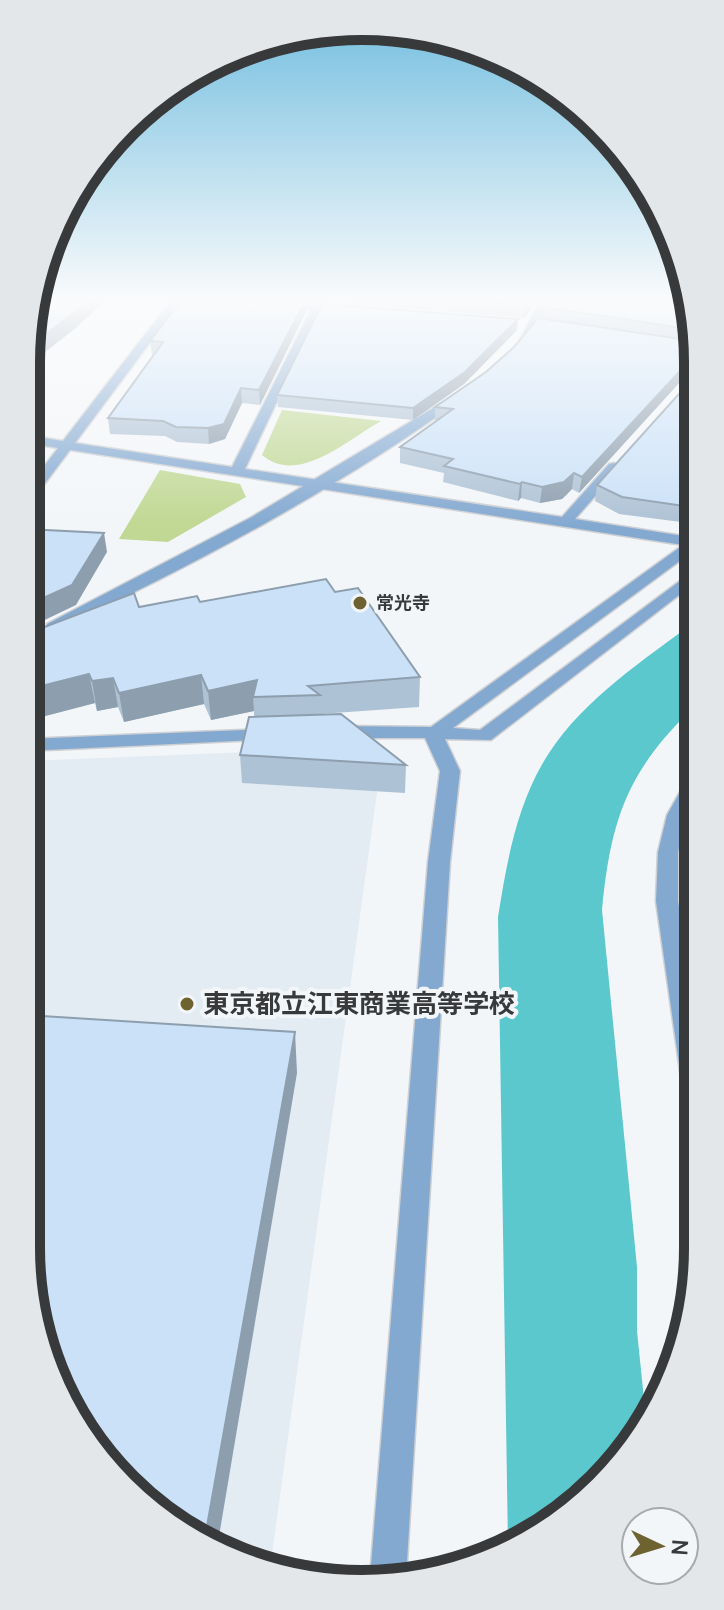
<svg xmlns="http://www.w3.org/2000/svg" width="724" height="1610" font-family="Manrope,'Noto Sans JP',sans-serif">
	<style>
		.built { fill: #e3ebf3 }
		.green { fill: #c0d893 }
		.water { fill: #5bc8ce }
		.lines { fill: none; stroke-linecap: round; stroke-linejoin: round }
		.minor-casing { stroke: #ced0d3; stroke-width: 3 }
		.tertiary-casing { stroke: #ced0d3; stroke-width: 3 }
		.minor { fill: #84a9d1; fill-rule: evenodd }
		.tertiary { fill: #84a9d1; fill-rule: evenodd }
		.wall { fill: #aec2d5 }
		.shaded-wall { fill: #8d9eae }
		.building { fill: #cae1f8; stroke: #8d9eae; stroke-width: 2 }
		.poi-dot { fill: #6e6330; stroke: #f3f6f9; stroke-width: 3 }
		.labels { text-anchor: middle; stroke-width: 8; stroke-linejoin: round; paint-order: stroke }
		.far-poi-label { font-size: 18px; font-weight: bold; fill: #38393a; stroke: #f3f6f9; text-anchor: start }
		.near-poi-label { font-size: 26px; font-weight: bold; fill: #38393a; stroke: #f3f6f9; text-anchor: start }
		.rim { fill: none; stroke: #38393a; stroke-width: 10 }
	</style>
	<rect width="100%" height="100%" fill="#f3f6f9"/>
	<path class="built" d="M370 747 382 756 270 1568 194 1539 44 1356 26 1248V761Z"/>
	<path class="green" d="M282 410 381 421C347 440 298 486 262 455Z
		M160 470 240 484 246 497 168 542 119 539Z"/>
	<path class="water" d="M696 621V705C628 770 611 817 602 910L637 1267V1331L646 1419 614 1470 530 1539 508 1547 498 917C507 861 517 802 549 753 586 697 644 660 696 621Z"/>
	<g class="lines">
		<g class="minor-casing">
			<path id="minor" d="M171 301H181L75 443 232 467 311 310 232 301 313 304 315 301H325L323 305 350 310 345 313 320 311 245 469 562 517 609 464 614 463 621 467 575 519 696 538V549L453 728 480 730 696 569V582L491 740 445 739 460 771 450 862 406 1578H370L428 862 440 771 425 738H338L329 732 338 726 431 727 683 545 70 450 31 502 26 503V490L58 448 26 443V435L63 441Z
				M270 729 279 735 277 739 26 751V739Z
				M696 772 697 797 687 815 678 852V901L697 1021 698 1117 689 1114 685 1106 656 901 658 852 667 815 690 774Z"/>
		</g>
		<g class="tertiary-casing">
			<path id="tertiary" d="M540 301H550L543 319 528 340H520Z
				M455 395 461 399 459 401C339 487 194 566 61 627H49L47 624 250 518Z"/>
		</g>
		<use href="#minor" class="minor"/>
		<use href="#tertiary" class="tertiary"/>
	</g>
	<path class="wall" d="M327 301H536L525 318 328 302Z
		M544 307 695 318V371L689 372 579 493 572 489 562 499 540 503 521 498 518 501 443 482 444 473 400 463V447L435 422V407L486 372 514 347 543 319Z
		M306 312 260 405 242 403 225 439 209 444 177 442 165 436 110 434 108 418 154 355H152L150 341Z
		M517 330 464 384 413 420 278 407 277 395Z
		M695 376 696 520 681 522 619 514 595 501 597 485Z
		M335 592 420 677 419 707 320 714 406 765 405 793 242 783 240 755 254 717V711L211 720 204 704 124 722 118 707 97 711 95 703 26 721 139 607Z
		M697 841V864L694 862Z"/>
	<path class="shaded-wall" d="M87 301H105L77 327 26 367 29 347Z
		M305 301H306V312L260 405 259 390Z
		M529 301H536L525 318 526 305Z
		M518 319 517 330 464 384 413 420V408Z
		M695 356 694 370 689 372 579 493 582 477 692 358Z
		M241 388 242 403 225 439 209 444 208 428Z
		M42 433 45 451 26 479V456Z
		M574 473 572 489 562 499 540 503 542 487Z
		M522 482 521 498 518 501 520 484Z
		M696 504V520L681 522 684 506Z
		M104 533 107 552 76 605 28 628 26 619V606Z
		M89 674 95 703 26 721V690Z
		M201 675 204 704 124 722 119 693Z
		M113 678 118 707 97 711 92 681Z
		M257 680 253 697 254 711 211 720 208 691Z
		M295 1032 297 1073 217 1548 204 1543Z"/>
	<path class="building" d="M38 301H87L75 312 29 347Z
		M181 301H305L259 390 241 388 224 424 208 428 176 427 163 421 108 418 163 342 150 341Z
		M479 301H529L526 305Z
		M548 301H691L695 318V330L544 307Z
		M322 304 518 319 465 372 413 408 277 395Z
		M538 318 695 341V356L692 358 582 477 574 473 564 482 542 487 522 482 520 484 444 466 453 459 400 447 453 409 435 407 486 372 514 347Z
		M695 376 696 504 684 506 622 497 597 485Z
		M26 432 42 433 26 456Z
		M26 529 104 533 72 585 26 606Z
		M326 579 335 592 358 588 420 677 308 686 320 695 253 697 257 680 208 691 201 675 119 693 113 678 92 681 89 674 26 690V634L134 593 139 607 197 596 200 602Z
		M341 714 406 765 240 755 249 717Z
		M26 1015 295 1032 204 1543 194 1539 109 1469 44 1356 26 1248Z"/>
	<linearGradient id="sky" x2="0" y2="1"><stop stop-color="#6fbcde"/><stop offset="0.57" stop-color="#fafbfc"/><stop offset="1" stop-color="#fafbfc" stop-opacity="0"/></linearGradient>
	<rect width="724" height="526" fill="url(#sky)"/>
	<g class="poi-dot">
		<circle cx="360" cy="603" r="8"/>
		<circle cx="187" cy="1004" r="8"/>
	</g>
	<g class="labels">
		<g class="far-poi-label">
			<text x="376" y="609">常光寺</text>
		</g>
		<g class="near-poi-label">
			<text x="203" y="1013">東京都立江東商業高等学校</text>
		</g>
	</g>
	<path d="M0 0H724V1610H0ZM362 40H362A322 322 0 0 1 684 362V1248A322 322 0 0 1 362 1570H362A322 322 0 0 1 40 1248V362A322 322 0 0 1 362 40Z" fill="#e4e7ea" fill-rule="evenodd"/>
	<path class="rim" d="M362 40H362A322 322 0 0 1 684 362V1248A322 322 0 0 1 362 1570H362A322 322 0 0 1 40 1248V362A322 322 0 0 1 362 40Z"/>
	<g transform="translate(660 1546) rotate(94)"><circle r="38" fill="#f3f6f9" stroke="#a8aaad" stroke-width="2"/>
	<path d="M0-6L14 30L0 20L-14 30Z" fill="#6e6330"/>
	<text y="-12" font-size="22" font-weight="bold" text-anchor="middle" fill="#38393a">N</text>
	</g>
</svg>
